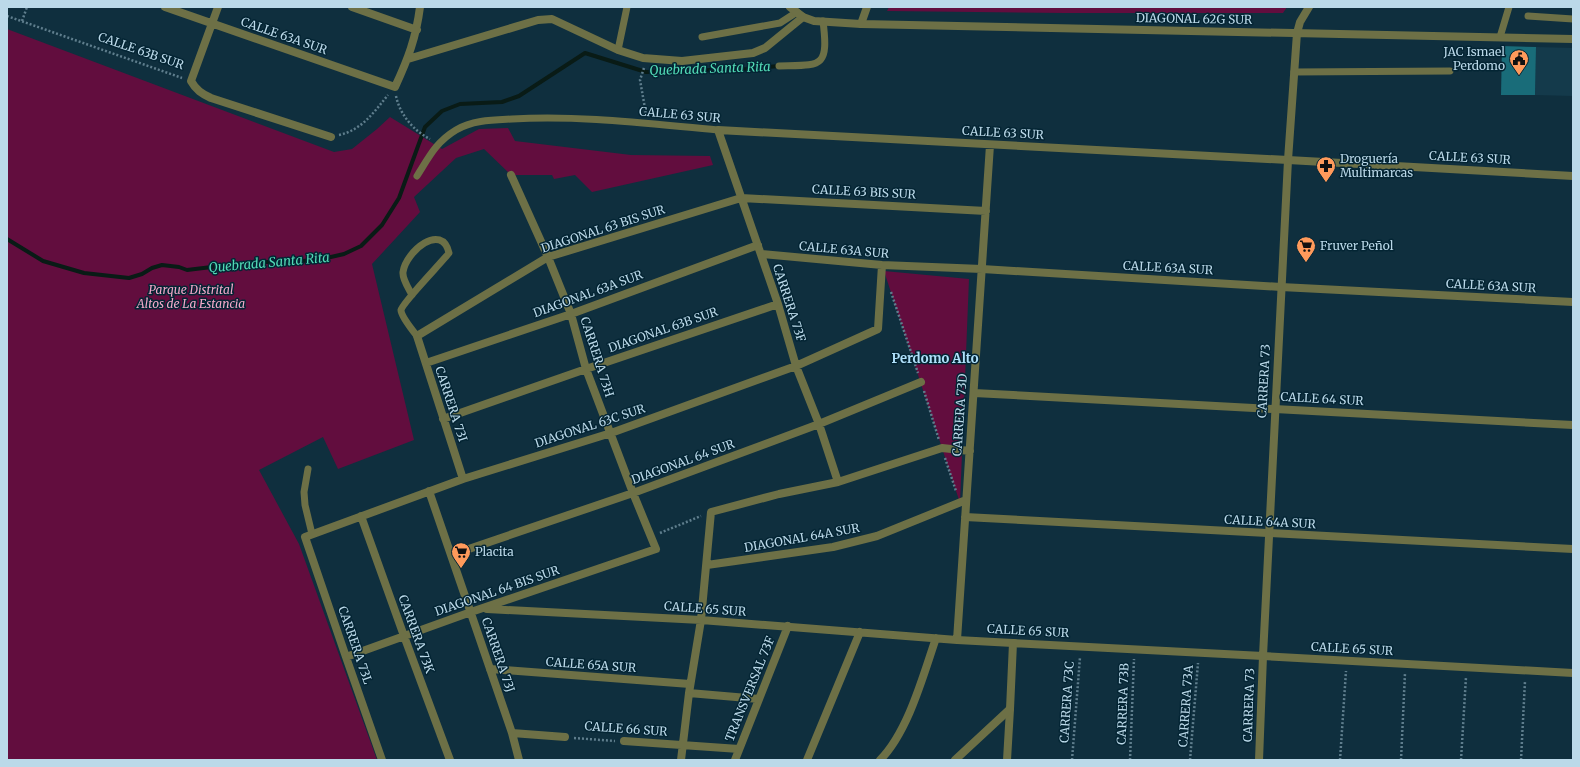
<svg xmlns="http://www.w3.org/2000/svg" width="1580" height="767" font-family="Merriweather,serif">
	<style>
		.built { fill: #143a4b }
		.green { fill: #620d3e }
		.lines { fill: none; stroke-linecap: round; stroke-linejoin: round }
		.stream { stroke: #091b16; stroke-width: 4 }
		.building { fill: #196c79 }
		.path { stroke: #5f7e8d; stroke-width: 2.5; stroke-dasharray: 2 2; stroke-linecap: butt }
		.service { stroke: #6d7046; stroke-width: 7 }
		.minor { stroke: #6d7046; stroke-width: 8 }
		.tertiary { stroke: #6d7046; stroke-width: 8 }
		.labels { text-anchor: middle; stroke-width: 3; stroke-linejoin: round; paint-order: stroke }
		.street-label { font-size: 12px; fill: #bbd9e9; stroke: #042534 }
		.poi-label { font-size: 12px; fill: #bbd9e9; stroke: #042534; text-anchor: start }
		.park-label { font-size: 12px; font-style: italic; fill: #f3a8c9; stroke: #042534 }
		.water-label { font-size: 13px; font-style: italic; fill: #52dab5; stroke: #042534 }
		.neighbourhood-label { font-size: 13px; font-weight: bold; fill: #afe0fa; stroke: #042534 }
	</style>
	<rect width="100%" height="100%" fill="#0f2f3e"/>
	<path class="built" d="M1536 47 1573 48V96L1535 95Z"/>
	<path class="green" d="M889 7H1287L1283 13H1065L887 11Z
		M7 29 334 152 352 149 377 129 390 117 442 149 479 129 508 128 515 141 631 155 710 156 713 165 592 192 575 175 554 179 552 175H511L484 149 456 158 414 197 420 212 372 264 414 440 338 469 323 437 259 470 299 544 377 760H7Z
		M884 271 969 279 960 503Z"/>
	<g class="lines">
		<path class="stream" d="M7 239 43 261 84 273 129 278 142 274 152 268 162 265 179 267 187 270 253 262H293L322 259 344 254 361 246 382 225 399 198 425 127 442 111 460 104 502 102 519 96 585 53 646 72 746 69 779 66"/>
	</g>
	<path class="building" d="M1502 46 1536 47 1535 95H1501Z"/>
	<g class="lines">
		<path class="path" d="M7 16 182 78
			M22 21 27 7
			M644 68 640 80 646 114
			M396 96C400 115 414 131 430 139
			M339 135C362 130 374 112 388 95
			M891 292 918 373
			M924 391 939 440
			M945 458 956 491
			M660 533 701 516
			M574 738 615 741
			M1072 760 1080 657
			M1130 760 1134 659
			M1190 760 1198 663
			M1340 760 1346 671
			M1401 760 1405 673
			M1461 760 1466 677
			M1521 760 1525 681"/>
		<path class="service" d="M1528 16 1573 19
			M702 37 780 23 797 12
			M1500 37 1509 7
			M618 50 627 7
			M779 66C821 65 829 69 823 21
			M1294 72 1450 71
			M417 176C429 157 436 142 456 130 473 120 493 120 512 119 581 115 650 124 718 130
			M412 295C409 289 402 279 403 272 406 251 442 222 449 253 443 261 402 303 401 310 401 316 413 331 417 336
			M308 469 304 492 305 505 312 534"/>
		<path class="minor" d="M165 7 395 87C408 59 416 38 420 7
			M218 7 191 81C196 90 202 94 211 98L331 137
			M352 7 417 30
			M861 24 867 7
			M1297 33 1300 22 1309 7
			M408 59 538 20 552 19 618 50 643 58 682 61 753 53 765 48 803 17
			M761 254 882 265 982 269 1281 287
			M426 363 571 314 758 245
			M974 393 1573 425
			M443 419 586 369 778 304
			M463 479 417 336 548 257 741 198 986 211
			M838 482 819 424 796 366 778 304 718 130 1288 160
			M429 491 512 733 519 760
			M361 516 404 636 450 760
			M965 517 1573 549
			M451 555 633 493 819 424 921 382
			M707 565 833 547 877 536 966 500
			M487 609 701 620 957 640 1013 643
			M957 640 990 145
			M346 657 471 612 656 549 633 493 586 369 571 314 548 257 511 175
			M490 669 690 684
			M689 693 759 699
			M512 733 565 737
			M624 741 739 749
			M382 760 346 657 305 537 463 479 611 433 796 366 878 329 882 265
			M681 760 689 693 701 620 711 512 779 494 838 482 942 448 970 451
			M735 760 788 626
			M807 760 860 632
			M880 760C908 732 923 676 936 638
			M1007 760 1010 709
			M1259 760 1263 656 1573 673"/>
		<path class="tertiary" d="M790 7 803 17 814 21 861 24 1573 39
			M1288 160 1573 176
			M1281 287 1573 302
			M955 760 1010 709 1013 643 1263 656 1288 160 1297 33"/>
	</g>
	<defs>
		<g id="civic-pin" transform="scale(1)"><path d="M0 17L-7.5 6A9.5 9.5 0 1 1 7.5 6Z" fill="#ff9a5b" stroke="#042534"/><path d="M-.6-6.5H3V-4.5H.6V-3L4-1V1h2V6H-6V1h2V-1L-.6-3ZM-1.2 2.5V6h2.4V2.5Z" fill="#111"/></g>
		<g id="pharmacy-pin" transform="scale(1)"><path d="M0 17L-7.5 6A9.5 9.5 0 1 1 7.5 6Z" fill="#ff9a5b" stroke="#042534"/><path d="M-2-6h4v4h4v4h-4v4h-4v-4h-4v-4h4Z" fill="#111"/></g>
		<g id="supermarket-pin" transform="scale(1)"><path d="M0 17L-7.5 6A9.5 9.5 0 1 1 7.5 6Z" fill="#ff9a5b" stroke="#042534"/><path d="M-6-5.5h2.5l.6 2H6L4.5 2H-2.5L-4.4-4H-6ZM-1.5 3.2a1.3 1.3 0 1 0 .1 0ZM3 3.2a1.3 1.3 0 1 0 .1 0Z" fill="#111"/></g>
	</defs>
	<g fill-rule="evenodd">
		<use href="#civic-pin" x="1519" y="59"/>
		<use href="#pharmacy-pin" x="1326" y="166"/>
		<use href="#supermarket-pin" x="1306" y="246"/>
		<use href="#supermarket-pin" x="461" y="552"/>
	</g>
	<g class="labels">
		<g class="street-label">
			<text transform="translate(1194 19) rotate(1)" y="4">DIAGONAL 62G SUR</text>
			<text transform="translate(284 36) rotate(19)" y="4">CALLE 63A SUR</text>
			<text transform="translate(141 51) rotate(19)" y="4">CALLE 63B SUR</text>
			<text transform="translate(680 115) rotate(5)" y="4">CALLE 63 SUR</text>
			<text transform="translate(1003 133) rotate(3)" y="4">CALLE 63 SUR</text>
			<text transform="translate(1470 158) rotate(3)" y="4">CALLE 63 SUR</text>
			<text transform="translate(864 192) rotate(3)" y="4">CALLE 63 BIS SUR</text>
			<text transform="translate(603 229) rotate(-18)" y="4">DIAGONAL 63 BIS SUR</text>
			<text transform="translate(844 250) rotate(5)" y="4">CALLE 63A SUR</text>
			<text transform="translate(1168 268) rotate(3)" y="4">CALLE 63A SUR</text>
			<text transform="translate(1491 286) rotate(3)" y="4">CALLE 63A SUR</text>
			<text transform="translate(588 294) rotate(-20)" y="4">DIAGONAL 63A SUR</text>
			<text transform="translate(789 303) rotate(72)" y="4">CARRERA 73F</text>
			<text transform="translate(663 330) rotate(-19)" y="4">DIAGONAL 63B SUR</text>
			<text transform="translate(597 357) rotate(72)" y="4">CARRERA 73H</text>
			<text transform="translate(1264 381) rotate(-87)" y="4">CARRERA 73</text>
			<text transform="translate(1322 399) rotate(3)" y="4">CALLE 64 SUR</text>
			<text transform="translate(451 404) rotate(72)" y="4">CARRERA 73I</text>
			<text transform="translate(960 415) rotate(-86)" y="4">CARRERA 73D</text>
			<text transform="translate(590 426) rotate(-18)" y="4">DIAGONAL 63C SUR</text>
			<text transform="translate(683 462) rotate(-20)" y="4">DIAGONAL 64 SUR</text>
			<text transform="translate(1270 522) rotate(3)" y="4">CALLE 64A SUR</text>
			<text transform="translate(802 538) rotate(-10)" y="4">DIAGONAL 64A SUR</text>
			<text transform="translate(497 591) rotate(-19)" y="4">DIAGONAL 64 BIS SUR</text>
			<text transform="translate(705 609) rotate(4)" y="4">CALLE 65 SUR</text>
			<text transform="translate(1028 631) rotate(3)" y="4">CALLE 65 SUR</text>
			<text transform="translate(416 634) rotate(70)" y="4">CARRERA 73K</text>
			<text transform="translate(355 645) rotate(71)" y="4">CARRERA 73L</text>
			<text transform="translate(1352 649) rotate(3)" y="4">CALLE 65 SUR</text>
			<text transform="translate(498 655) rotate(71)" y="4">CARRERA 73J</text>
			<text transform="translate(591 665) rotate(4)" y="4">CALLE 65A SUR</text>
			<text transform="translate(750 689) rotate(-68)" y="4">TRANSVERSAL 73F</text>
			<text transform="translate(1067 702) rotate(-86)" y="4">CARRERA 73C</text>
			<text transform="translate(1123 704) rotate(-88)" y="4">CARRERA 73B</text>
			<text transform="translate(1249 705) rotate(-88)" y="4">CARRERA 73</text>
			<text transform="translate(1186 706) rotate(-86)" y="4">CARRERA 73A</text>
			<text transform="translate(626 729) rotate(4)" y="4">CALLE 66 SUR</text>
		</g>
		<g class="poi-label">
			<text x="1505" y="56" text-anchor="end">JAC Ismael<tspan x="1505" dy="14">Perdomo</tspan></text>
			<text x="1340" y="163">Droguería<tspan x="1340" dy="14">Multimarcas</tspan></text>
			<text x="1320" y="250">Fruver Peñol</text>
			<text x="475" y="556">Placita</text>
		</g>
		<g class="park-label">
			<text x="191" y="294">Parque Distrital<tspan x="191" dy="14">Altos de La Estancia</tspan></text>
		</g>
		<g class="water-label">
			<text transform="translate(710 68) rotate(-2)" y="5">Quebrada Santa Rita</text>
			<text transform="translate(269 262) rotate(-5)" y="5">Quebrada Santa Rita</text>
		</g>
		<g class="neighbourhood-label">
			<text x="935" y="363">Perdomo Alto</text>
		</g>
	</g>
	<rect width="1580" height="767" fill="none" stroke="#bbd9e9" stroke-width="16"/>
</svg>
